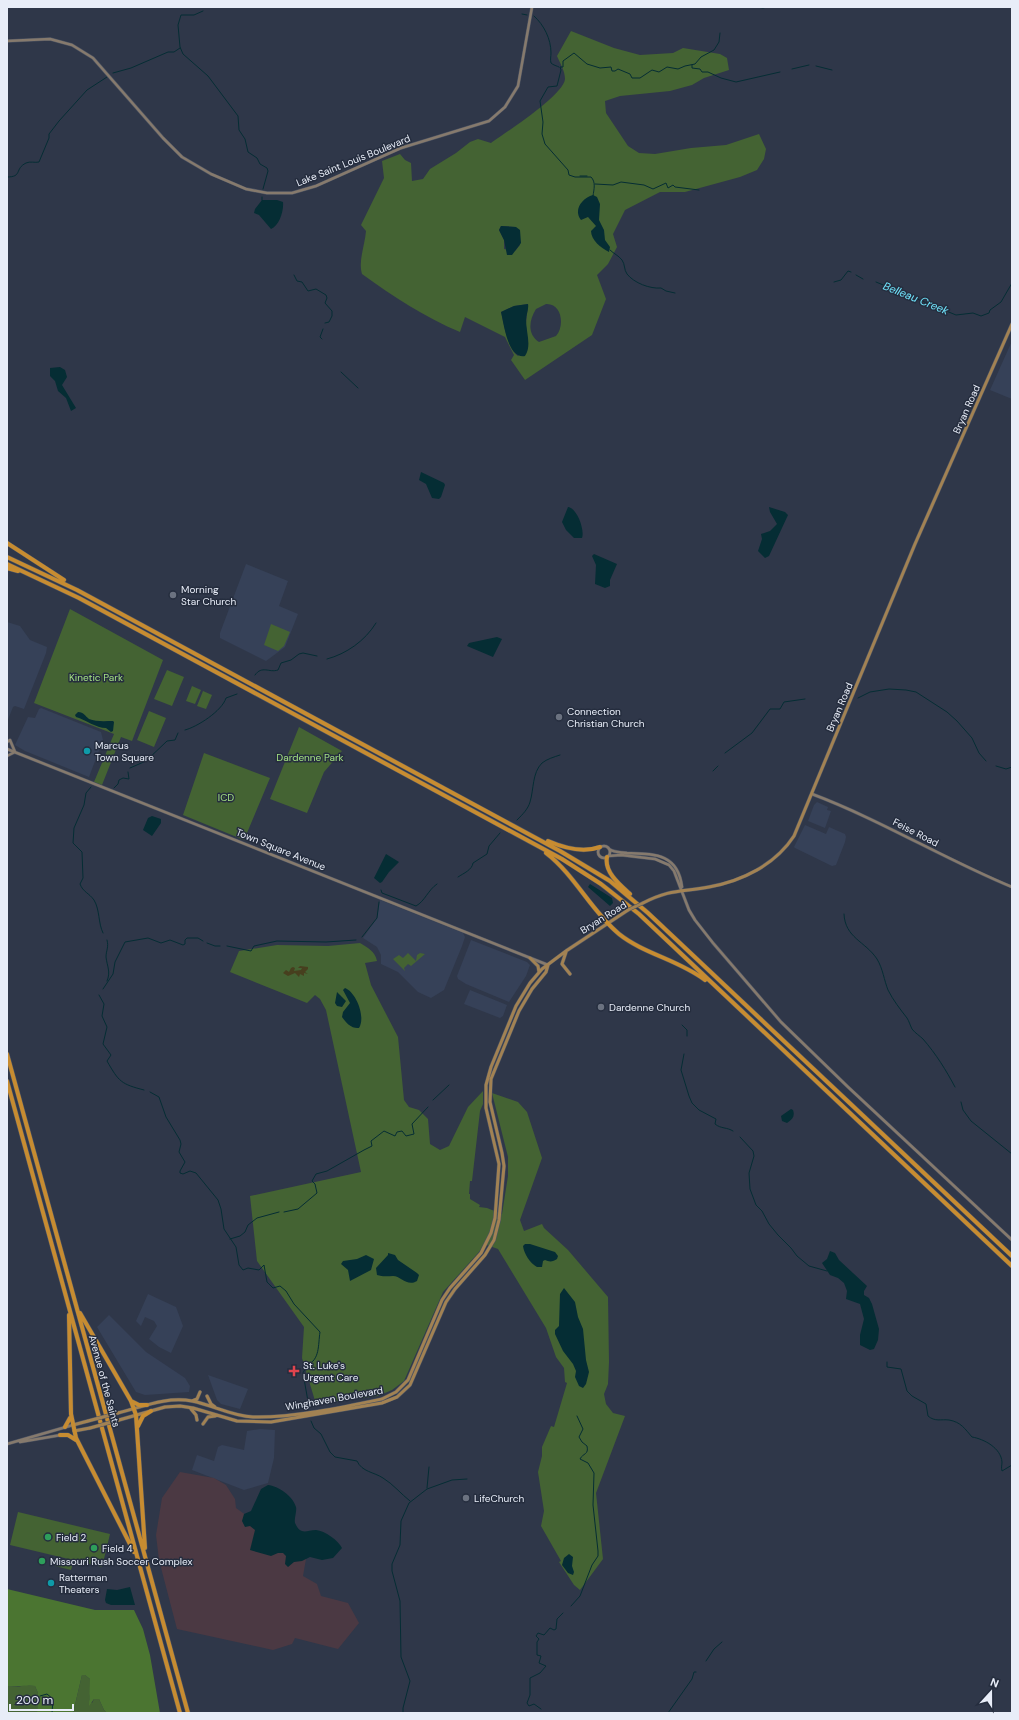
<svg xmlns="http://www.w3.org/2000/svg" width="1019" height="1720" font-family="'DM Sans',sans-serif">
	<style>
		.built { fill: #364158 }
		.industrial { fill: #4b3943 }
		.green { fill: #446333; fill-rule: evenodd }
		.forest { fill: #4b7531 }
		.sand { fill: #473f1e }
		.water { fill: #052d34 }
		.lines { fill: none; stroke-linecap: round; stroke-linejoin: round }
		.stream { stroke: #052d34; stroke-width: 1 }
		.secondary-casing { stroke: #4d5463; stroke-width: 3.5 }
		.primary-casing { stroke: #4d5463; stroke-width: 4 }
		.highway-casing { stroke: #4d5463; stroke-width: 5 }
		.secondary { stroke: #867a6d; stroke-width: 2.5 }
		.primary { stroke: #a28253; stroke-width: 3 }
		.highway { stroke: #c78c31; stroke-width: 4 }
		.primary-bridge-casing { stroke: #4d5463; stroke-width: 4; stroke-linecap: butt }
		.primary-bridge { stroke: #a28253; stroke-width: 3 }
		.worship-dot { fill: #6b7280; stroke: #252d3e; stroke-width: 1.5 }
		.culture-dot { fill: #0f9aa8; stroke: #252d3e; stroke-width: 1.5 }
		.health-dot { fill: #e0444e; stroke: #252d3e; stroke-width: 1.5 }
		.leisure-dot { fill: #2e9e5b; stroke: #252d3e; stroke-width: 1.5 }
		.labels { text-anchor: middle; stroke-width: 3; stroke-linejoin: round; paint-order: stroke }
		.street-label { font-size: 10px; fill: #e8edf8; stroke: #252d3e }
		.poi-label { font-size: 10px; fill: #e8edf8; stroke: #252d3e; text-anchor: start }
		.park-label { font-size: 10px; fill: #a4e182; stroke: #252d3e }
		.water-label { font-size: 11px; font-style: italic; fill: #71e7ff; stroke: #252d3e }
	</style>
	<rect width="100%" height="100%" fill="#2f3749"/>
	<path class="built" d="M1012 341V399L990 390Z
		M246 564 288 581 279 606 298 614 285 647 266 661 220 638V633Z
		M7 622 20 626 30 640 47 647 46 653 24 709 15 706 13 707 7 722Z
		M41 708 101 732 103 740 89 777 25 751 15 745 28 717 35 718 39 709Z
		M817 802 828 807 827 810 831 811 825 828 808 821 814 805Z
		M805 825 826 834 829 827 845 834 846 837 845 842 836 865 832 866 795 848 794 847Z
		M380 900 463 933 465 937 462 946 444 990 431 998 418 992 398 972 381 964V955L377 947 363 938 377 918Z
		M471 940 527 962 530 965 526 976 509 1002 466 984 458 979 457 976Z
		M470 990 507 1005 503 1016 500 1018 464 1004Z
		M148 1294 176 1307 183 1326 171 1353 159 1347 149 1339 157 1326 154 1321 145 1317 141 1326 136 1321Z
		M109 1315 146 1352 185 1378 190 1386 189 1392 145 1395 136 1392 97 1327Z
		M208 1375 248 1389 240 1409 221 1404 217 1400Z
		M260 1429 275 1430 274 1458 268 1483 244 1490 192 1470 197 1455 214 1461 218 1447 222 1445 244 1450 247 1431Z"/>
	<path class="industrial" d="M180 1472 214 1478 226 1485 235 1499 236 1508 306 1559 303 1576 317 1584 321 1596 348 1603 359 1623 338 1649 295 1638 292 1644 273 1650 177 1629 159 1560 156 1535 162 1498Z"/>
	<path class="green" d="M571 31 614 48 640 55 673 53 683 48 720 54 727 58 729 70 704 78 692 85 670 91 620 96 605 101 606 113 628 146 639 153 655 154 691 148 726 145 759 134 766 149 764 159 757 170 740 177 685 192H660L625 210 613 234 617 247 608 264 597 275 606 299 592 335 525 380 511 360 514 355 505 337 465 317 460 332C424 317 394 297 362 274 358 261 365 245 366 231L361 225 384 178 382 161 400 154 405 160 411 163 412 181 423 179 430 169 456 153 470 142 478 139 491 143C505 133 564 95 565 79 565 71 560 63 557 56ZM501 226 516 227 520 245 515 251 504 249V240L499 230ZM528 304 526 324 528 348 518 356C508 350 504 324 501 312L514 306ZM546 304C562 303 565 326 556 336L539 342C527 334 529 320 536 309Z
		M70 609 163 660 132 741 121 737 102 785 94 782 114 734 34 703Z
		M271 624 290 632 284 646 278 651 264 645Z
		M167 670 184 677 172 706 154 699Z
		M192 686 201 690 195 704 186 701Z
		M203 691 212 695 206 709 197 706Z
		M149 711 166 718 154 747 137 740Z
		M299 727 342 751 324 772 307 813 270 799Z
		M204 753 270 778 244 840 183 815Z
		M360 943C368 948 375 951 377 961L365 963 371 985 398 1037 404 1100 409 1107 419 1110 428 1119 430 1144 440 1150 449 1146 468 1107 483 1091V1104L480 1111 472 1181H470L469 1194H470V1199L480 1205 479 1207 487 1208 502 1214 508 1176V1157L492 1093 518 1102 527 1112 542 1158 520 1220 524 1231 542 1224 544 1228 568 1250 608 1297 609 1362 608 1384 604 1394 606 1404 613 1413 625 1416 596 1493 603 1559 580 1590 574 1585 559 1562 561 1561 541 1526 544 1511 538 1472 542 1456V1447L551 1426 554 1427 567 1383 565 1382 564 1368 556 1357 546 1328 498 1249 484 1244 479 1252 443 1292 404 1381 392 1390 378 1396 316 1404 302 1358 304 1327 257 1261 250 1196 361 1172 326 1010 320 999 315 995 307 1003 230 972 239 951 277 945 328 946Z
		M408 953 416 961 417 955 420 953 425 954 411 966 408 964 404 968 405 971 393 959 399 955 403 958Z
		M18 1512 110 1534 102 1567 10 1545Z
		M57 1559 73 1563 71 1570 55 1566Z
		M82 1675H85L90 1679 91 1687 89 1700 92 1703 94 1699H99L104 1710 107 1713H73Z
		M26 1685 35 1686 38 1693 37 1713H7V1686L17 1687Z"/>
	<path class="forest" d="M7 1589 95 1610H134L143 1629 150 1655 160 1713H107L104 1710 99 1699H94L89 1706 90 1679 85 1675H82L73 1713H37L38 1693 35 1686C25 1684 16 1688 7 1686Z"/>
	<path class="sand" d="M300 966 308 967V969L305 972 308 974 304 973V976L300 974 299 977 295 973 288 976 283 973 286 970 289 972 291 968 293 967 295 968 294 971 301 970 302 968H298Z"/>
	<path class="water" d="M593 195 597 197 600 204 599 220 604 230 605 240 610 247 609 252C601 248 591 240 591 231L596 226 588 217 581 220C573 210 582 198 593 195Z
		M262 200H277L283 202C284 211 279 226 271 229L259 215 254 213 255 209Z
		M501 226 516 227 520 230 521 243 512 255H507L504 240 499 230Z
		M528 304C529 309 526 315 526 320 526 332 532 346 525 356 508 359 504 325 501 312L514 306Z
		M60 367 65 370 67 377 62 385 76 408 71 411 66 398 58 391 55 381 50 376V368Z
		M421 472 444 483 445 485 441 497 439 499 432 498 426 484 419 480Z
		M568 507C577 508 585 530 582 538H574L566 530 562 522Z
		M769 507 785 512 788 515 769 556 765 558 758 551 762 539 761 534 770 531 777 524 770 512Z
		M594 554 617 564 610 580V586L605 588 595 584 596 565 592 556Z
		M497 637 502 639 493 657 467 646 469 643Z
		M78 712C84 712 85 716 89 719 96 722 106 721 113 721L114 722 113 731 111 732 106 728C96 728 86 720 76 717L75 715Z
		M152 816 161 819V823L152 836 143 830 148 818Z
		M386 854 399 862 389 872 382 882 380 883 374 878Z
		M590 884 612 898 613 903 610 906 588 887Z
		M345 988C356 992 366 1017 359 1028 352 1029 346 1023 342 1017L343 1012 350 1003 343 990Z
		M337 992 346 1001 342 1007 337 1006 335 1003Z
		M791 1109 793 1110C795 1116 793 1119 787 1123L782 1121 781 1116Z
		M525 1244H530L555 1252 558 1256 557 1259C553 1262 549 1262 545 1260L543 1261 542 1267H537C530 1263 524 1254 523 1246Z
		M830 1251 835 1253 839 1260 867 1286 864 1291V1295L869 1298 872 1304 879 1329 878 1340 874 1349 870 1350 860 1345V1335L864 1319 860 1304 846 1299 847 1291 844 1283 838 1278 830 1275 822 1263 827 1259Z
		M388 1253 395 1255 398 1260 417 1273 419 1275 417 1281C407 1287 401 1276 393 1276 388 1276 383 1277 377 1275L376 1268 388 1255Z
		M366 1255 374 1259 371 1270 350 1281 348 1270 341 1264 343 1261 357 1259Z
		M564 1288 575 1302 578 1317 583 1329 586 1360 589 1372 586 1384 583 1388 579 1386 575 1377 576 1371 573 1364 563 1351 555 1334V1330L559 1326 560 1294Z
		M268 1485C278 1486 293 1496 296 1507 297 1512 294 1518 295 1523 301 1536 306 1530 316 1530 325 1531 338 1540 342 1548L333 1558 322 1560 310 1557 302 1561 294 1562 288 1567 285 1564 286 1556 283 1553H278L271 1556 250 1550 255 1530 250 1526 245 1527 242 1521 244 1514 251 1511 261 1489Z
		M569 1554 573 1557 572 1566 574 1572 573 1575 568 1573 562 1565 564 1558Z
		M130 1587 135 1605H111L106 1603 105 1600 107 1589 117 1590Z"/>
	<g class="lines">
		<path class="stream" d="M738 7H739
			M743 7H745
			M756 7 763 8 767 7
			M203 11 194 15H181L178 25 180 47 183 54 208 76 238 116 239 130 245 139 248 152 257 158 260 164 267 168 268 171 263 189
			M522 14 527 15
			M534 16C544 25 551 39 551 53 551 56 550 60 551 63 553 65 557 66 559 67
			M692 65V68L700 69 702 72H708L721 78 736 82 780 72
			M816 66 832 70
			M792 69 809 65
			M113 73 131 68 168 52H174L180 48
			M580 176H587
			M7 177C23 177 14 169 26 163 30 161 35 163 39 162L49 138V134L59 121 87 90 107 77
			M595 184 613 185 621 182 644 185 653 189 666 183 668 188 673 185 675 187 699 190
			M593 196C594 189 596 182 591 177H575L569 175 568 170 545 144 542 134 543 122 540 101 548 87 557 86 561 70 560 67H563V61L574 53 587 64 600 68 611 67 612 71H615L618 69 630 74 632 78H640L652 70 659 72 667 67 678 69 685 66 695 64 701 57 714 50 719 42 720 33
			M262 197V200
			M610 250C614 254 618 255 622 260 625 264 624 270 627 274 634 283 650 289 661 288L666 291 675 293
			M294 275 297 281 302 282 308 291 316 289 326 295 327 298 325 303 332 311V316L329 322 325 323
			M856 275 863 279
			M834 282 841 280 848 271 851 272
			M876 282 956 315 973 313 981 316 989 313 990 310 1001 302 1012 283
			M322 339 320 337 323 329
			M341 372 358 388
			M327 659C346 654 365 641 376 623
			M255 675C262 665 269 673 278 670L281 663 291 660 299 654 303 653 317 656
			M858 698 870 692 889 689 906 690 916 692 947 712 957 721 972 738 979 753 986 761
			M185 730C197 727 222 711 226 698L237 694
			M725 753 752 733 770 709H780L784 702 805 699
			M996 766 1006 769 1012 767
			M130 768 146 761 167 741 175 740 178 733
			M713 771 718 766
			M91 787 86 793 84 805 74 828 73 843 82 852 83 878 80 884C83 892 89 893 94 900 100 910 98 923 103 933
			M114 788 118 784 119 780 123 778 129 779 128 772
			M517 820C523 814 528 809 530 802 534 789 532 773 542 763 547 759 554 757 560 755
			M458 877C464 873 472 870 473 863L487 854 489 846 500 833
			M381 890 382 893 416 906C425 901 428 890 437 884
			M844 914C845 938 865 941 877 959 883 969 884 980 888 990 893 1000 900 1009 907 1018 909 1021 910 1025 912 1029 915 1033 920 1036 923 1039 936 1054 946 1070 955 1087
			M362 937 377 918 379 902
			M107 940C109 947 106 951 106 957 107 966 111 972 107 981
			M207 943 215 946H220
			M227 946 251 951 254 946 277 941 326 942 356 940
			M103 989 113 974 115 962 125 942 148 938 161 943 170 940 183 945 185 944V940L187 938H198L203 941
			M99 995 104 1004 102 1016 107 1027 103 1044 111 1055 107 1061C119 1082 121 1084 144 1090
			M682 1025 687 1030V1036
			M684 1054 681 1070 689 1096 692 1103 699 1110 716 1119 715 1124C721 1129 727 1127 733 1131
			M150 1092 159 1097 166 1117 180 1140 181 1144 179 1152 185 1162 180 1171V1173L183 1174 190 1171 196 1173 218 1200 221 1209 224 1229 236 1247 239 1265 243 1270 248 1268 259 1270 264 1265 267 1282 273 1288 280 1286 286 1291 294 1304 320 1332C318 1345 320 1360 307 1365L303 1373 309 1407
			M433 1100 449 1085
			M961 1102 963 1110 971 1121 1012 1154
			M740 1137 753 1151 754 1156 749 1173 750 1189 756 1205 762 1211 769 1224 778 1235 791 1248 797 1256 809 1266 827 1271
			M284 1212 298 1209 317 1193 315 1184 312 1181 316 1174 327 1171 364 1150 372 1146 371 1141 384 1131 395 1136 397 1132 402 1131 406 1136 414 1134 412 1124 428 1107
			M230 1239 240 1236 245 1232 248 1225 257 1218 279 1212
			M887 1362V1367L901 1369 907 1391 912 1396 926 1404 928 1416C935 1422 941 1419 949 1420 961 1422 965 1429 972 1437 984 1439 1001 1448 1002 1462 1002 1465 1001 1467 1002 1471L1012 1465
			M311 1421 314 1428 321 1434 330 1452 335 1457 357 1461C362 1472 374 1472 383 1478 393 1484 401 1494 410 1501
			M427 1488 429 1467
			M571 1606 580 1596 592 1565 598 1556V1551L593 1505 594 1473 588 1463 580 1459C583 1453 589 1455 587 1446L582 1442 579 1437 583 1429 577 1416
			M706 1661 714 1649 722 1642
			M40 1696 47 1694 53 1699 52 1713
			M541 1709 534 1704 529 1706 527 1703 530 1695V1678L540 1673 546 1666 539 1663 541 1656 537 1655V1642L539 1639 536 1636 538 1633 544 1635 550 1628 554 1630 556 1629 557 1619 563 1613
			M403 1713V1708L410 1681 401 1657 400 1601 392 1571V1564L400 1545 401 1521 409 1503 427 1489 452 1480 467 1479
			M668 1713 692 1679 694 1672H696"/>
		<g class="secondary-casing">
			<path id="secondary" d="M7 41 50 39 72 45 93 58 163 138 182 157 211 174 246 189 267 193H292L316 186 401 148 489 121 505 107 518 86 532 7
				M7 742 10 740 15 752 7 756
				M7 749 548 965
				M812 794C881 820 944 859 1012 887
				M598 852a6 6 0 1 1 12 0a6 6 0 1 1-12 0Z
				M609 849C615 853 620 852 627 853 654 854 678 853 682 887
				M608 856 621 855 655 859 669 865 674 871 689 910 695 920 713 943 781 1022 848 1087 1012 1240
				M20 1442 61 1435
				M7 1444 73 1425"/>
		</g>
		<g class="primary-casing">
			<path id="primary" d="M643 903C670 889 681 892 709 887 742 881 775 865 794 836L915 544 1012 324
				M566 952 562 964 570 974
				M530 958 538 966 539 972
				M207 1396 211 1404 215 1407
				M192 1401 197 1399 200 1392
				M191 1409 196 1415 197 1420
				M118 1413C142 1407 167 1396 192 1401 213 1405 231 1416 253 1417 292 1418 344 1407 382 1399L396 1392 408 1380 442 1300 450 1288 481 1253 491 1233 495 1218 499 1164 486 1108V1085L491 1067 516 1006 530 983 542 969 566 951 628 910
				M119 1420 165 1407 180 1406 193 1408 237 1421 271 1422 382 1403 397 1397 410 1385 446 1302 455 1289 485 1255 494 1240 499 1220 504 1166 502 1153 490 1102 491 1079 519 1011 532 989 546 972 548 965
				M203 1424 208 1417 215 1416
				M73 1425 88 1421
				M74 1431 90 1428"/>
		</g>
		<g class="highway-casing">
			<path id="highway" d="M7 543 64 580
				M7 557 77 590 560 851 610 881 648 913 1012 1256
				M7 564 79 598 562 859 601 884 639 914 1012 1266
				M7 568 18 571
				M548 841C564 848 583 853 600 847
				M546 853C575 875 591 911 619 934 644 954 679 960 705 980
				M607 857C604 872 620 885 630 894
				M7 1054 188 1713
				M7 1081 180 1713
				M80 1313 131 1401 136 1415 145 1548
				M69 1315 71 1414 76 1438 134 1552
				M131 1401 139 1405H147
				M138 1426 143 1416 151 1411
				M65 1427 70 1418
				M60 1435H68L76 1440"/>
		</g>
		<use href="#secondary" class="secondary"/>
		<use href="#primary" class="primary"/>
		<use href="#highway" class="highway"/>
		<g class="primary-bridge-casing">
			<path id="primary-bridge" d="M628 910 643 903
				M88 1421 118 1413
				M90 1428 119 1420"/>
		</g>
		<use href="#primary-bridge" class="primary-bridge"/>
	</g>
	<g class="worship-dot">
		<circle cx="173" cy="595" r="4"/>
		<circle cx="559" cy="717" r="4"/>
		<circle cx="601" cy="1007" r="4"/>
		<circle cx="466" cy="1498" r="4"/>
	</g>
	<g class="culture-dot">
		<circle cx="87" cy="751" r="4"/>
		<circle cx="51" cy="1583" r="4"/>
	</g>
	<path class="health-dot" d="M292 1365h4v4h4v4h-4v4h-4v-4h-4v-4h4z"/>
	<g class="leisure-dot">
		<circle cx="48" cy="1537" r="4"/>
		<circle cx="94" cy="1548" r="4"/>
		<circle cx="42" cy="1561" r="4"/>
	</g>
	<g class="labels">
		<g class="street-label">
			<text transform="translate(353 160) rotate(-22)" y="4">Lake Saint Louis Boulevard</text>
			<text transform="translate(966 409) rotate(-66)" y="4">Bryan Road</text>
			<text transform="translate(839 707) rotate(-67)" y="4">Bryan Road</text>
			<text transform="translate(916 832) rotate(27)" y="4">Feise Road</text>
			<text transform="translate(281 849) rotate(22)" y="4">Town Square Avenue</text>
			<text transform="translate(603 917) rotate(-32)" y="4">Bryan Road</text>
			<text transform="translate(105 1381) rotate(75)" y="4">Avenue of the Saints</text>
			<text transform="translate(334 1398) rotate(-10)" y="4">Winghaven Boulevard</text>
		</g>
		<g class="poi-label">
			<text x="181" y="593">Morning<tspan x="181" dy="12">Star Church</tspan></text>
			<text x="567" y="715">Connection<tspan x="567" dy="12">Christian Church</tspan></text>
			<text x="95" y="749">Marcus<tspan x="95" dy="12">Town Square</tspan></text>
			<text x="609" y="1011">Dardenne Church</text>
			<text x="303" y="1369">St. Luke's<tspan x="303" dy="12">Urgent Care</tspan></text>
			<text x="474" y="1502">LifeChurch</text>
			<text x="56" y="1541">Field 2</text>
			<text x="102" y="1552">Field 4</text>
			<text x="50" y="1565">Missouri Rush Soccer Complex</text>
			<text x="59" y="1581">Ratterman<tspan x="59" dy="12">Theaters</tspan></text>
		</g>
		<g class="park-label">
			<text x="96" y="681">Kinetic Park</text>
			<text x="310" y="761">Dardenne Park</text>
			<text x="226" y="801">ICD</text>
		</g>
		<g class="water-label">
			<text transform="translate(916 298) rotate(22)" y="4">Belleau Creek</text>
		</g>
	</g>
	<rect width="1019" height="1720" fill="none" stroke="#e8edf8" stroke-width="16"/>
	<g transform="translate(991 1692) rotate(21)" stroke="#252d3e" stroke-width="3" paint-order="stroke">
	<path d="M0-3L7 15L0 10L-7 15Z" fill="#e8edf8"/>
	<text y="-6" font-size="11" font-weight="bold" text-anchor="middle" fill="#e8edf8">N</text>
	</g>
	<path d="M10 1704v6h63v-6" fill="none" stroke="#e8edf8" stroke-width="2"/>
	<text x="16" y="1704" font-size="12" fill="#e8edf8" stroke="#252d3e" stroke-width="3" paint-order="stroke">200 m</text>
</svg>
